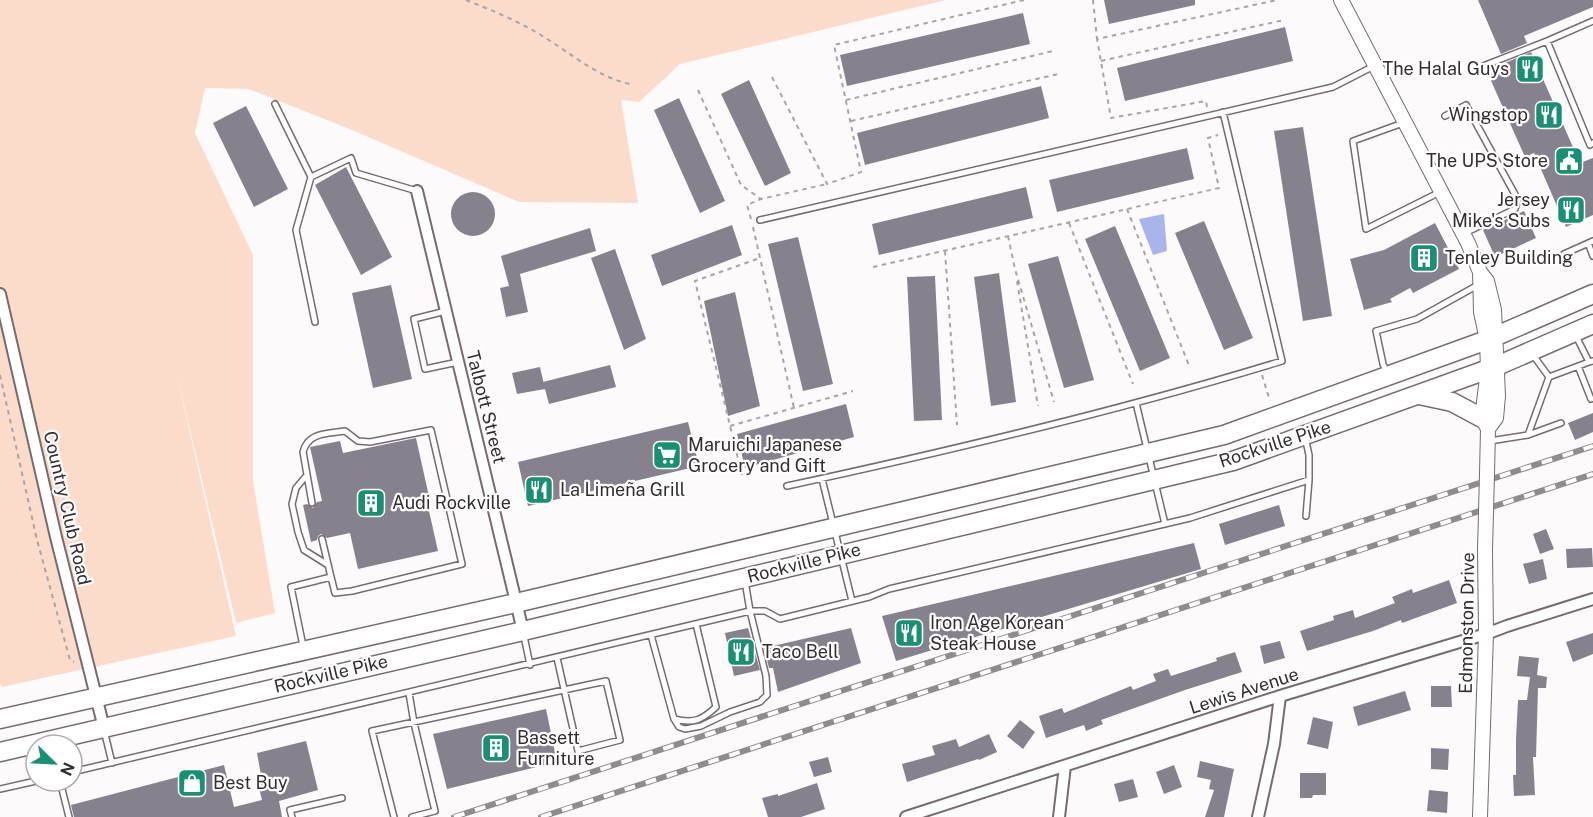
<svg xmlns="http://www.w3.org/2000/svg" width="1593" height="817" font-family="'Public Sans',sans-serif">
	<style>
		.green { fill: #fbdbca }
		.water { fill: #a8b5ea }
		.building { fill: #87818e }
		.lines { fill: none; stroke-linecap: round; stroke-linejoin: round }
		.service-casing { stroke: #776a72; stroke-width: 8 }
		.minor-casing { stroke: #776a72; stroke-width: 14 }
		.tertiary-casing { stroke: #776a72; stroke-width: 16 }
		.primary-casing { stroke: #776a72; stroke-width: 21 }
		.path { stroke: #a8a4a7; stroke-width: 2; stroke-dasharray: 4.5 4.5; stroke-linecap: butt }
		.service { stroke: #fff; stroke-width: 5 }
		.minor { stroke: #fff; stroke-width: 10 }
		.tertiary { stroke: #fff; stroke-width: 14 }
		.primary { stroke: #fff; stroke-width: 18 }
		.rail-casing { stroke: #908b8e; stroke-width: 6 }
		.rail { stroke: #fff; stroke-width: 4; stroke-dasharray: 11; stroke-linecap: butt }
		.tertiary-bridge-casing { stroke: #776a72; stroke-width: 16; stroke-linecap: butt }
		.tertiary-bridge { stroke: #fff; stroke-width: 14 }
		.labels { text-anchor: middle; stroke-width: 4.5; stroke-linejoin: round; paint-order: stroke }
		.poi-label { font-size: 18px; fill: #332d31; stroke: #fff; text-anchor: start }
		.street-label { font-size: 18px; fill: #332d31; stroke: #fff }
	</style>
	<rect width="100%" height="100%" fill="#fdfafc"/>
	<path class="green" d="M0 0H946L680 64 639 102 621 100 638 203 519 202 352 130 249 89 205 88 195 133 253 255V481L275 613 236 623 176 371 236 636 2 687 0 683Z"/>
	<path class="water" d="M1164 214 1167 251 1153 255 1139 219Z"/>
	<path class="building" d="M1104 0H1195V5L1109 24Z
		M1478 0H1593V7L1524 36 1527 43 1501 54Z
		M1023 13 1030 44 847 86 840 55Z
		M1285 27 1293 61 1125 101 1117 68Z
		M1531 52 1580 163 1593 158V215L1566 227 1534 153 1525 157 1488 74 1507 66 1505 63Z
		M749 80 791 173 765 186 721 94Z
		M1041 86 1049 118 865 165 857 133Z
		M679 98 725 201 700 213 654 110Z
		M246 106 288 189 254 207 213 123Z
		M1303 127 1332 316 1303 321 1274 131Z
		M1187 148 1194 179 1057 212 1049 180Z
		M346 167 392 257 361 275 315 185Z
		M1026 187 1033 218 879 255 872 224Z
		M451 214a22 22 0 1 1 44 0a22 22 0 1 1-44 0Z
		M1524 211 1536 238 1495 257 1483 230Z
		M1204 221 1253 338 1224 350 1175 233Z
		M1435 223 1459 269 1413 293 1410 288 1390 299 1392 302 1364 310 1350 259 1384 250Z
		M732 225 742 255 662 286 651 255Z
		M1115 226 1170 358 1140 371 1085 239Z
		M590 228 596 251 520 274 528 312 506 317 500 288 509 286 501 256Z
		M798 237 833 384 803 391 768 244Z
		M615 249 646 339 624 350 591 258Z
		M1058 256 1094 380 1064 388 1028 264Z
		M999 273 1016 402 991 406 974 277Z
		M935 276 942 420 914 421 907 277Z
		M391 285 412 379 373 388 352 293Z
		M735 292 760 406 728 416 704 301Z
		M610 365 616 387 549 404 543 382Z
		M540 367 545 389 517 394 512 373Z
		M846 404 854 437 745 468 737 434Z
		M1593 413V432L1575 440 1568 423Z
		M688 422 699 466 528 506 518 462Z
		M416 438 430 501 427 502 438 551 358 569 350 533 327 538 321 534 318 536 317 540 311 542 303 505 307 504 313 508 317 502 322 501 310 447 340 441 343 453Z
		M1279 505 1285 526 1225 545 1219 524Z
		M1546 529 1554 549 1540 554 1533 534Z
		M1194 543 1201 569 896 661 882 616Z
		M1592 548 1593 567 1567 568 1566 549Z
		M1543 559 1547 579 1529 584 1523 564Z
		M1449 580 1457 603 1402 623 1401 620 1373 631 1307 651 1300 631 1334 620 1333 616 1353 610 1355 618 1395 603 1392 597 1412 589 1413 593Z
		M748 628 760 670 734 676 725 633Z
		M851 628 861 663 778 692 773 668H769L764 648Z
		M1593 633V654L1573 662 1566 642Z
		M1280 641 1285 658 1264 664 1260 646Z
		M1235 652 1242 672 1185 690 1101 720 1103 724 1086 731 1084 725 1046 738 1039 716 1062 708 1064 713 1131 686 1133 690 1156 681 1153 674 1168 669 1171 676 1217 661 1216 658Z
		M1519 656 1539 658 1537 675 1547 677 1546 688H1538L1536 757H1533L1535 795 1514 796 1513 775H1516V739L1518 700H1527L1530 677 1517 676Z
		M1431 686H1451L1452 707H1431Z
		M1405 691 1411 710 1358 726 1353 707Z
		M546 709 557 762 447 789 433 734Z
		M1313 717 1333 722 1328 749 1307 744Z
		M1020 720 1035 732 1023 749 1007 736Z
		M989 734 997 752 979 760 978 759 907 782 902 764 935 755 932 746 956 739 959 747Z
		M306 741 318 790 279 801 282 817H74L71 805 224 765 234 807 262 800 256 776 261 775 257 753Z
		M1431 748 1449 749 1448 770 1431 769Z
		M828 757 832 772 814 777 809 762Z
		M1200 761 1234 769 1224 817H1205L1214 790 1209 789 1211 780 1197 777Z
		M1174 765 1182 787 1164 794 1156 772Z
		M1300 773H1326V795H1313L1312 798H1300Z
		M1133 779 1138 797 1119 802 1114 784Z
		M817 783 825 809 801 817H768L762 798 778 794V796Z
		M1429 790 1448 792 1447 813 1427 811Z"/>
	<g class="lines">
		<g class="service-casing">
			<path id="service" d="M1547 41 1593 21
				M1483 66 1547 41 1590 145 1593 143
				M275 104 311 177 351 158 356 173 417 191
				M1445 116 1466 105 1518 200 1515 209 1465 233
				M1403 123 1353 141 1366 229 1440 192
				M311 177 296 230 315 322
				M760 220 1333 87 1374 66
				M1588 243 1593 256
				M1564 254 1593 241
				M446 311 414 319 425 369 458 362
				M1575 334 1589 362 1593 361
				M1533 355 1549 377 1589 362
				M1578 366 1591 399
				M1387 373 1383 364 1376 331 1417 319 1478 285
				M1136 403 1165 524
				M1528 435 1549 377
				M1490 441 1528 435 1561 423
				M307 475 296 488 292 504 298 532 304 550 328 565
				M822 479 852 601
				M787 486C954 450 1119 411 1282 361L1223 112
				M312 503 303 452C308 432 327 434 345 431L358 441 370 442 431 430 462 564 352 591 335 593 331 577
				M1306 516 1309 480
				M651 635 674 719C694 724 702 720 716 707L696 624
				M524 636 530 665
				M303 646 291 587 331 577 322 539
				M409 693 414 723 435 811 412 817
				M674 719 679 727 685 729 701 726 730 712 760 702 767 695 766 676 750 611H765L780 619 869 597 889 589 1190 518 1309 480V455L1305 437
				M104 730 112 763
				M72 772 750 611 745 581
				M60 781 69 817
				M0 789 36 781
				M292 817 290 810 342 798
				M394 817 372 731 606 681 620 740 578 751 557 658"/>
		</g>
		<g class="minor-casing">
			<path id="minor" d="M417 191 523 631
				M0 294 56 537 104 728
				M906 817 1280 696 1486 634 1507 626 1593 599
				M1059 817 1065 766
				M1258 817 1274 744 1280 696"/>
		</g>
		<g class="tertiary-casing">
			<path id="tertiary" d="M1341 0 1468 243 1480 272 1487 281 1494 310 1498 396 1496 418 1488 429
				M1480 272 1481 312 1487 340 1488 370 1482 418 1488 429 1487 474
				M1480 817 1486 634 1485 550"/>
		</g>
		<g class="primary-casing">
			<path id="primary" d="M1419 395 1452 402 1482 418
				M0 719 516 603 1224 435 1487 340 1593 294
				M0 752 523 631 1233 461 1497 366 1593 324"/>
		</g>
		<path class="path" d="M466 0C491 10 516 20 539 34 570 52 597 78 634 85
			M1093 0 1097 39
			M1101 61 1284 20
			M772 77 827 184 861 172 834 45 1024 0
			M698 90 741 185 761 199 827 184
			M846 100 1053 51
			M1207 107 1206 101 1111 118 1097 39 1277 0
			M851 121 1058 74
			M1127 209 1190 368
			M751 219 747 205 761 199
			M1069 223 1133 384
			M753 227 794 408
			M1008 236 1015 269 1054 402
			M945 251 957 425
			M873 267 1219 188 1208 138 1218 135
			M1017 281 1038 406
			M0 375 37 540 70 660 74 662
			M1262 375 1270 401
			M730 426 853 391
			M742 475 695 281 760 258"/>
		<use href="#service" class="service"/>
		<use href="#minor" class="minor"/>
		<use href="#tertiary" class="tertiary"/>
		<use href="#primary" class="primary"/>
		<g class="rail-casing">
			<path id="rail" d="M454 817 1593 446
				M541 817 1593 474"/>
		</g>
		<use href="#rail" class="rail"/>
		<g class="tertiary-bridge-casing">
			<path id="tertiary-bridge" d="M1485 550 1487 474"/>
		</g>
		<use href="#tertiary-bridge" class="tertiary-bridge"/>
	</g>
	<defs>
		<g id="restaurant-square" transform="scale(1.5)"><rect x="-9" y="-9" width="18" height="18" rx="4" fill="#199074" stroke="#fff"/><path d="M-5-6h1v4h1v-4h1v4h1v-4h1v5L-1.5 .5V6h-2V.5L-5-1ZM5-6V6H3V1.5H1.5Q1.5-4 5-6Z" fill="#fff"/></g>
		<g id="civic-square" transform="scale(1.5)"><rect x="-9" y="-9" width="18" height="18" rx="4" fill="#199074" stroke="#fff"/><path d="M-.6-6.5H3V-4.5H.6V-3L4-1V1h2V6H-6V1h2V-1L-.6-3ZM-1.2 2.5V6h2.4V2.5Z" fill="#fff"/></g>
		<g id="building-square" transform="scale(1.5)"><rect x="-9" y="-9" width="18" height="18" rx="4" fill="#199074" stroke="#fff"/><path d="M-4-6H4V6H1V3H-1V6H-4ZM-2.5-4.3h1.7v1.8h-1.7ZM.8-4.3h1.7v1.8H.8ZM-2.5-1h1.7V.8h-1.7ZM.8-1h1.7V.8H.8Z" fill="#fff"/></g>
		<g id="supermarket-square" transform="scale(1.5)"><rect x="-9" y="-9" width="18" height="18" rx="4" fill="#199074" stroke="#fff"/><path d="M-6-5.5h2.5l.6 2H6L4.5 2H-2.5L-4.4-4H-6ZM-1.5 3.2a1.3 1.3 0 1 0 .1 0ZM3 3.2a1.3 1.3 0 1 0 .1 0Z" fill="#fff"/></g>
		<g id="shop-square" transform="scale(1.5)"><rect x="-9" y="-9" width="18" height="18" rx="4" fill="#199074" stroke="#fff"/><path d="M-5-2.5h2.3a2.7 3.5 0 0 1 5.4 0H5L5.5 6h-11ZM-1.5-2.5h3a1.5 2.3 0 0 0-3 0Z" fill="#fff"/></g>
	</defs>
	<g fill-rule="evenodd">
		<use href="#restaurant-square" x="1530" y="69"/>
		<use href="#restaurant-square" x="1549" y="115"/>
		<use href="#civic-square" x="1569" y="161"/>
		<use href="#restaurant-square" x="1571" y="210"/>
		<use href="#building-square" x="1424" y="258"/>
		<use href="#supermarket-square" x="667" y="455"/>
		<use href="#restaurant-square" x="539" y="490"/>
		<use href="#building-square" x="371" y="503"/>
		<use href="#restaurant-square" x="909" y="633"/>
		<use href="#restaurant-square" x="741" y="652"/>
		<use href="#building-square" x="496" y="748"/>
		<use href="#shop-square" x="192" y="783"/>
	</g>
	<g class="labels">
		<g class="poi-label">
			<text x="1509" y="75" text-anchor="end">The Halal Guys</text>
			<text x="1528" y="121" text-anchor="end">Wingstop</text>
			<text x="1548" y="167" text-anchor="end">The UPS Store</text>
			<text x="1550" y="206" text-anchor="end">Jersey<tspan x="1550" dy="21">Mike's Subs</tspan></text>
			<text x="1445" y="264">Tenley Building</text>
			<text x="688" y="451">Maruichi Japanese<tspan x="688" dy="21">Grocery and Gift</tspan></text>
			<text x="560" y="496">La Limeña Grill</text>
			<text x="392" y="509">Audi Rockville</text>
			<text x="930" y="629">Iron Age Korean<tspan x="930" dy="21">Steak House</tspan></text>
			<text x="762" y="658">Taco Bell</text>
			<text x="517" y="744">Bassett<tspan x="517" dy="21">Furniture</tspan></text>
			<text x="213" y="789">Best Buy</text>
		</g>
		<g class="street-label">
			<text transform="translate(486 407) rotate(76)" y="6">Talbott Street</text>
			<text transform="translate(1275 444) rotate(-18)" y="6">Rockville Pike</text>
			<text transform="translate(67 508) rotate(77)" y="6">Country Club Road</text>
			<text transform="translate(804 563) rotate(-14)" y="6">Rockville Pike</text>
			<text transform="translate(1467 623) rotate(-89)" y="6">Edmonston Drive</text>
			<text transform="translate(331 674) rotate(-13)" y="6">Rockville Pike</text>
			<text transform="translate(1244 691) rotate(-18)" y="6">Lewis Avenue</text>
		</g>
	</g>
	<g transform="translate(54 763) rotate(114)"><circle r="28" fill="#ffffff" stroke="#adabad" stroke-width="1.5"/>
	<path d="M0-4.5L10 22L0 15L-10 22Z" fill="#199074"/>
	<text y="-9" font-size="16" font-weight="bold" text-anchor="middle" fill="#332d31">N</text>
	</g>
</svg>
